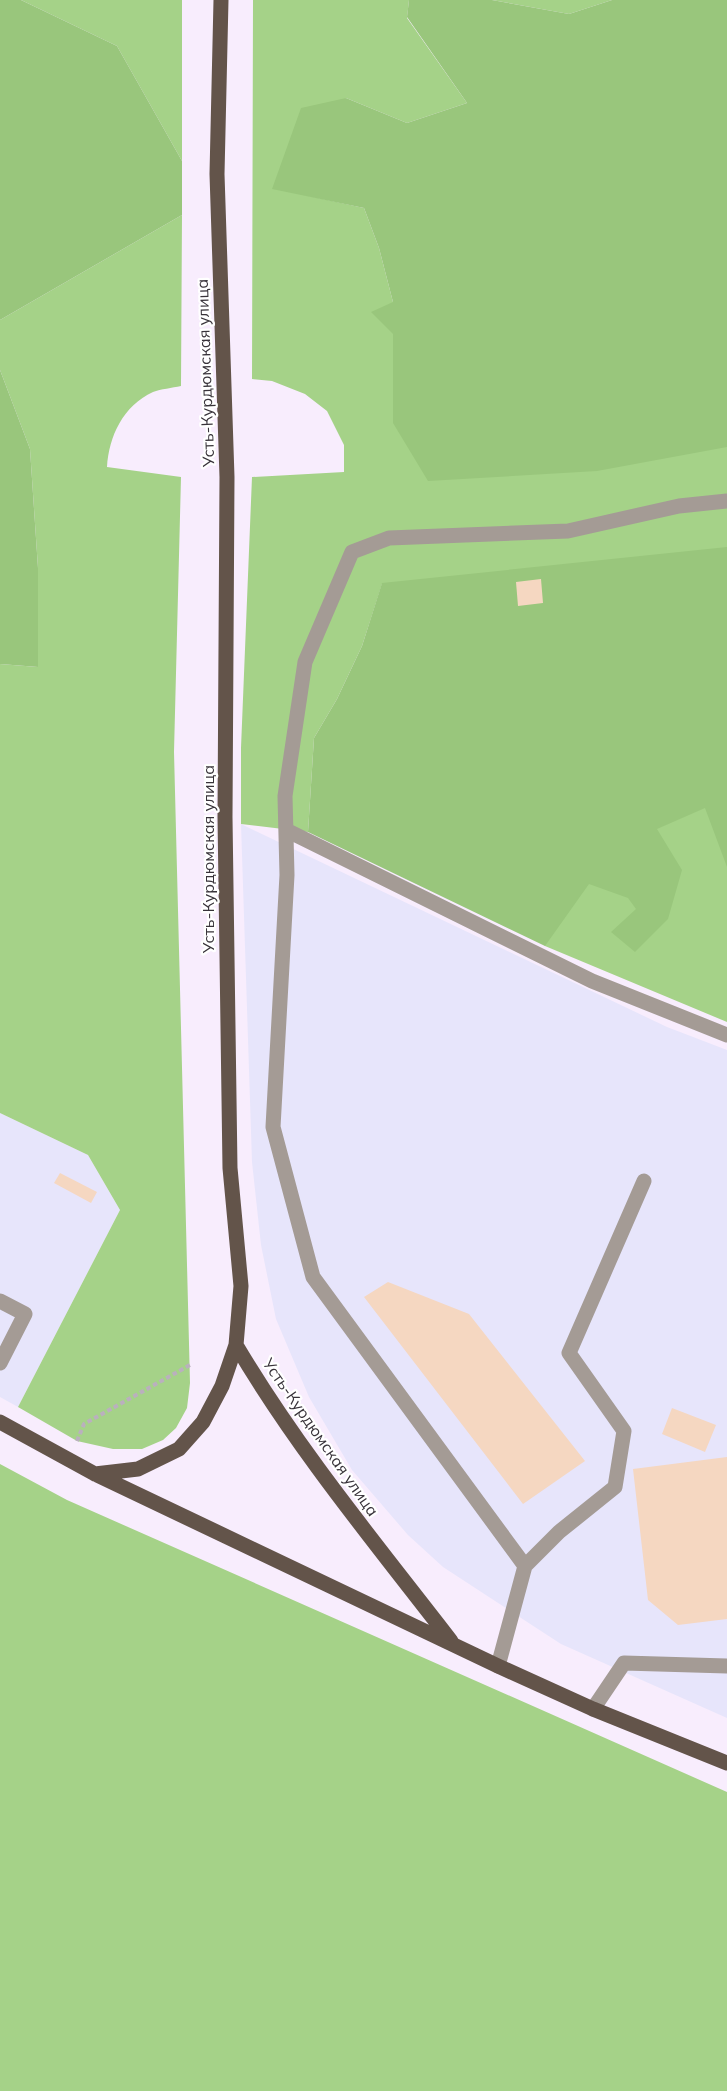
<svg xmlns="http://www.w3.org/2000/svg" width="727" height="2091" font-family="Mulish,sans-serif">
	<style>
		.commercial { fill: #e7e5fb }
		.green { fill: #a5d288 }
		.forest { fill: #99c67c }
		.building { fill: #f5d7c1 }
		.lines { fill: none; stroke-linecap: round; stroke-linejoin: round }
		.path { stroke: #bab0be; stroke-width: 4; stroke-dasharray: 4.5 3; stroke-linecap: butt }
		.minor { stroke: #a49b95; stroke-width: 15 }
		.major { stroke: #63544a; stroke-width: 15 }
		.labels { text-anchor: middle; stroke-width: 4.5; stroke-linejoin: round; paint-order: stroke }
		.street-label { font-size: 16px; fill: #38333a; stroke: #fff }
	</style>
	<rect width="100%" height="100%" fill="#f8edfd"/>
	<path class="commercial" d="M241 824 667 1027 727 1050V1718L561 1644 443 1567 408 1535 352 1470 309 1397 276 1319 261 1245 252 1162Z
		M0 1113 88 1155 120 1210 18 1407 0 1397Z"/>
	<path class="green" d="M21 0H182V161L117 46Z
		M253 0H409L407 18 467 103 407 123 346 98 273 188 364 208 379 248 393 302V422L727 353V1022L545 946 382 584 362 646 337 699 314 738 308 832 241 824V748L252 477 344 472V445L327 411 305 394 272 381 252 379Z
		M492 0H612L569 14Z
		M182 215 181 386C172 388 161 389 153 392 123 406 109 436 107 467L181 477 174 752 190 1383 187 1408 176 1428 163 1440 142 1449H113L77 1441 18 1407 120 1210 88 1155 0 1113V664L38 667V568L30 449 0 370V320Z
		M0 1464 67 1500 727 1792V2091H0Z"/>
	<path class="forest" d="M0 0H21L117 46 182 161V215L0 320Z
		M409 0H492L569 14 612 0H727V447L597 471 428 481 393 423V334L371 312 393 302 379 248 364 208 272 189 301 108 346 98 407 123 467 103 407 17Z
		M0 370 30 449 38 568V667L0 664Z
		M727 547V867L705 808 657 829 682 870 668 919 635 952 611 932 636 909 628 898 589 884 545 946 308 832 314 738 337 699 362 646 382 583Z"/>
	<path class="building" d="M541 579 543 603 518 606 516 582Z
		M60 1173 97 1192 91 1203 54 1183Z
		M388 1282 469 1314 585 1461 523 1504 364 1297Z
		M672 1408 716 1425 705 1452 662 1434Z
		M727 1457V1619L678 1625 648 1600 633 1469Z"/>
	<g class="lines">
		<path class="path" d="M77 1441 84 1424 190 1365"/>
		<path class="minor" d="M286 830 592 981 727 1035
			M0 1301 25 1314 0 1363
			M525 1566 313 1277 273 1127 287 875 285 796 305 662 352 552 389 538 568 531 679 506 727 501
			M498 1666 525 1566 559 1532 615 1487 624 1431 569 1353 644 1181
			M593 1709 624 1663 727 1666"/>
		<path class="major" d="M236 1345C298 1450 377 1545 451 1641
			M0 1422 95 1474 498 1666 593 1709 727 1763
			M95 1474 138 1469 179 1449 203 1422 222 1386 236 1345 241 1286 230 1168 225 817 227 477 217 174 221 0"/>
	</g>
	<g class="labels">
		<g class="street-label">
			<text transform="translate(205 373) rotate(-92)" y="6">Усть-Курдюмская улица</text>
			<text transform="translate(208 859) rotate(-90)" y="6">Усть-Курдюмская улица</text>
			<text transform="translate(321 1437) rotate(55)" y="6">Усть-Курдюмская улица</text>
		</g>
	</g>
</svg>
